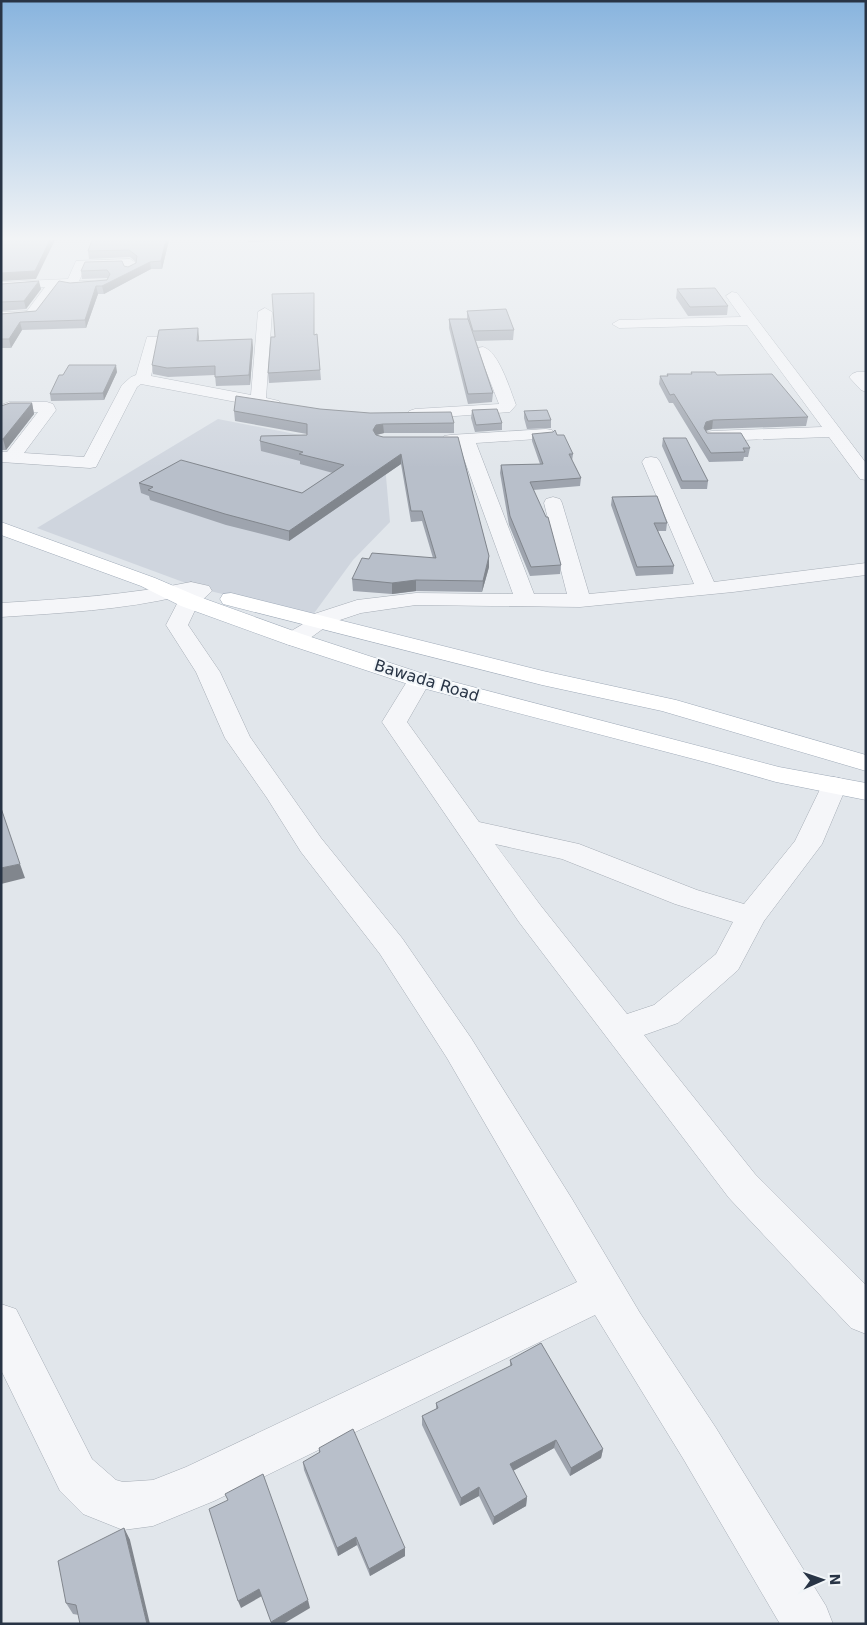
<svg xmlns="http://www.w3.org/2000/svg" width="867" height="1625" font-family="'DejaVu Sans',sans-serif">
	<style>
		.built { fill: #cfd5de }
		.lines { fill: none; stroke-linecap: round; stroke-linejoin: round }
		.minor-casing { stroke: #a6adb6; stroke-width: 1 }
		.major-casing { stroke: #9faab8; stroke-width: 1 }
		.minor { fill: #f5f6f9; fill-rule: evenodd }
		.major { fill: #fff; fill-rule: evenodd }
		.wall { fill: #9ea4ae }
		.shaded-wall { fill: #81868d }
		.building { fill: #b8bfca; stroke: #81868d }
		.labels { text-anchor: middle; stroke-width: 4; stroke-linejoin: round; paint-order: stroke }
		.street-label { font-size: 16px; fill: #283445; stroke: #f1f5f8 }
	</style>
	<rect width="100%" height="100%" fill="#e1e6eb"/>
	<path class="built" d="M218 419 362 447 385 465 390 522 353 560 312 616 202 589 37 528Z"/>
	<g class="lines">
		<g class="minor-casing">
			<path id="minor" d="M130 259 136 263V269L130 273 126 272 124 267 85 268 79 281 108 280 110 283 108 286 71 289 65 286 59 287 36 318 1 320V312L27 311 45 287 1 290V282L68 279 76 261Z
				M732 292 737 293 866 463V480L860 479 829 437 712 441 706 440 704 436 706 432 712 431 822 427 747 325 619 328 612 324 619 320 741 317 726 296Z
				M265 308 272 312 266 398 279 401 281 404 279 407 273 409 141 384 137 387 96 467 90 468 1 462V452H7L38 412H12L1 416V405L9 402H47L53 404 56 410 24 453 84 457 122 385 131 377 136 375 147 337H157L159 340 151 376 251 395 258 312Z
				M483 347C499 351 510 390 516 405L510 412 415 419 409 417 407 414 409 411 415 409 499 404 481 358 476 351 478 348Z
				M857 372H866V392L861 390 849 377 852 374Z
				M546 429 552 430 554 434 552 438 476 443 534 594H567L544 503 546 499 553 497 560 499 562 503 589 594 694 584 642 462 645 458 651 457 657 458 660 462 714 582 866 563V575L733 592 580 607 416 605 361 613 331 623 302 644 294 646 286 644 283 639C290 628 306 626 314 614L357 600 416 593 513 594 459 445 444 444 441 440 444 436 450 435Z
				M191 582 209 586 212 591 198 604 188 625 220 672 250 737 321 838 402 938 471 1038 572 1199 640 1313 716 1428 826 1606 833 1624H780L684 1460 595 1315 214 1501 153 1526 123 1530 83 1514 60 1491 1 1370V1304L16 1309 92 1459 116 1480 123 1482 153 1480 186 1467 577 1282 447 1058 380 954 301 852 267 798 225 738 196 672 166 625 181 596C122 610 62 613 1 617V603C65 599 128 595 191 582Z
				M419 673 427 675 431 680 407 722 479 822 579 844 697 890 744 904 795 841 825 779 834 777 843 779 847 785 822 844 764 921 738 970 678 1023 644 1035 755 1174 866 1285V1334L851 1328 729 1198 519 922 382 722 411 675ZM495 844 562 859 675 904 733 922 716 954 654 1005 627 1014 541 906Z"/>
		</g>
		<g class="major-casing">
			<path id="major" d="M1 522 155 578 197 596 302 634 427 675 779 767 866 783V800L776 782 709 763 411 685 286 644 181 606 141 586 1 535Z
				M231 593 543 671 676 700 866 755V771L662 711 542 685 223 604 220 599 223 594Z"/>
		</g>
		<use href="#minor" class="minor"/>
		<use href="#major" class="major"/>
	</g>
	<path class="wall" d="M169 240 162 269H151L104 294H98L86 328 22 330 11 348H1V314L36 311 70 283 107 280 108 278 82 279 81 271 124 266 128 267 136 263V262L130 257 89 259 88 251Z
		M248 240H294L248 242Z
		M1 284 41 289 26 309 1 311Z
		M677 289 728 306 727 315 688 316 676 298Z
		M314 302V335L317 334 321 380 269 383 268 373 275 337Z
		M467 311 514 330 513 340 476 341 493 393 492 402 468 404 449 328V319H467Z
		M199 337 198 341 252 339 253 348 250 385 216 386 215 375 168 377 153 374 152 365Z
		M117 372 104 400 51 401 50 394 63 375Z
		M691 372 717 375 808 417 806 426 712 429 706 431 707 433 750 448 748 457H744L743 461 709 462 673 403H669L659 384 660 376H667V374H691Z
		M32 403 34 414 6 450H1V406Z
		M320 409 454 423V433H384L376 435 383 437H458L489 556V567L482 592 416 591 392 594 353 591 352 579 369 559 433 558 422 521 411 522 401 464 289 541 226 525 150 500 149 496 141 493 139 483 302 493 333 473 300 464V461L261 451 260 441 307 435V434L235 421 234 411Z
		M472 410 502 423V430L475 432 471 418Z
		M524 411 551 420V428L527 429 524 418Z
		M532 434 557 435 573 454 572 461 581 478 580 486 533 490 561 565 560 574 530 576 509 525 500 473 501 465 540 464 532 441Z
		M663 438 708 481 707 489H681L662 446Z
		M612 497 667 523 666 531H658L674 566 673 574 636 576 611 505Z
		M510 1360 603 1449 601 1458 570 1476 554 1448 513 1471 527 1497 526 1506 493 1525 479 1496 460 1506 422 1425V1416L436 1409V1403L510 1366Z
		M319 1448 405 1548V1556L370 1576 357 1545 338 1556 304 1470 303 1462 319 1453Z
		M124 1528 130 1540 79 1615 73 1614 66 1603Z"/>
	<path class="shaded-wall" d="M50 240H55L36 279 1 281V273Z
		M166 240H169L162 269 161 261Z
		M150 262 151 269 104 294 102 286Z
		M39 281 41 289 26 309 24 301Z
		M96 286 98 294 86 328 85 320Z
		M20 322 22 330 11 348 9 339Z
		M198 328 199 337 198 350 197 341Z
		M252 339 253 348 250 385 249 375Z
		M116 365 117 372 104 400 103 393Z
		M32 403 34 414 6 450 3 439Z
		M713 420 712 429 704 431V428L706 422Z
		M383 424 384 433 376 435 373 440V430L376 425Z
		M401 454V464L289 541V531Z
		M489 556V567L482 592 483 581Z
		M416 580V591L392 594V583Z
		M20 864 25 878 1 884V868Z
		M556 1440 554 1448 509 1473 510 1464Z
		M603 1449 601 1458 570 1476 571 1468Z
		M479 1487V1496L460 1506 461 1498Z
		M527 1497 526 1506 493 1525 494 1517Z
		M124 1528 130 1540 150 1624H147Z
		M356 1537 357 1545 338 1556 337 1548Z
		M405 1548V1556L370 1576 369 1569Z
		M259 1589 262 1596 241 1608 238 1601Z
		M308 1600 310 1608 283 1624H271V1622Z"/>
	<path class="building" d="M3 240H50L35 271 1 273V244Z
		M92 240H166L161 261 150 262 102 286H96L85 320 20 322 9 339H1V314L36 311 59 281 70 283 107 280 110 274 107 270 81 271 85 262 122 261 124 266 128 267 136 263 137 256 129 250 88 251Z
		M39 281 24 301 1 302V284Z
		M715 288 728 306 690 307 677 289Z
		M314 293V335L317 334 320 370 268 373 271 337H275L272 294Z
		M506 309 514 330 473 331 467 311Z
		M449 319H468L493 393 468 394Z
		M198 328 197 341 252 339 249 375 215 377V366L167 368 152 365 159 330Z
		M69 365H116L103 393 50 394 59 375H63Z
		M691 372H715L717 375 772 374 808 417 713 420 706 422 704 428 707 433H741L750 448H743L745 452 711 453 674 394 670 395 660 376H668L667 374H692Z
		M236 396 320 409 370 413 451 412 454 423 383 424 376 425 373 430 376 435 383 437H458L489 556 483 581 416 580 392 583 352 579 362 558 369 559 372 553 436 558 422 511H411L401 454 289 531 225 514 148 490 153 487 139 483 181 460 302 493 344 465 299 454 303 452 260 441 261 436 307 435V424L234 411Z
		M10 403H32L3 439H1V406Z
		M497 409 502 423 476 425 472 410Z
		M547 410 551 420 528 421 524 411Z
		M555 430 557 435H564L573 454H569L581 478 530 482 546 517H548L561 565 531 567 510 516 501 465 543 464 532 434 553 432Z
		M663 438H686L708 481H682Z
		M657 496 667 523H654L674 566 637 567 612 497Z
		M1 808 20 864 1 868Z
		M541 1343 603 1449 571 1468 556 1440 510 1464 527 1497 494 1517 479 1487 461 1498 422 1416 438 1408 436 1403 512 1365 510 1360Z
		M353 1429 405 1548 369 1569 356 1537 337 1548 303 1462 320 1452 319 1448Z
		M263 1474 308 1600 271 1622 259 1589 238 1601 209 1509 228 1500 225 1494Z
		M124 1528 147 1624H80L76 1605 66 1603 58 1561Z"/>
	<linearGradient id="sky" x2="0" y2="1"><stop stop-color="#88b4de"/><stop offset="0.51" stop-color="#f2f4f6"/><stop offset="1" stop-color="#f2f4f6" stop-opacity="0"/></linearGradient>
	<rect width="867" height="468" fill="url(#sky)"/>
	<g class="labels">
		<g class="street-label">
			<text transform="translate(427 680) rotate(17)" y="6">Bawada Road</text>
		</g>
	</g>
	<rect width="867" height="1625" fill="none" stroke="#283445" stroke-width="5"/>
	<g transform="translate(822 1580) rotate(88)" stroke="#f1f5f8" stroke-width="4" paint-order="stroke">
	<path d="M0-4L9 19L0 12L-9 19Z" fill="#283445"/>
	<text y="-8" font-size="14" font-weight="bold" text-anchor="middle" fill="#283445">N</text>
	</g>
</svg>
